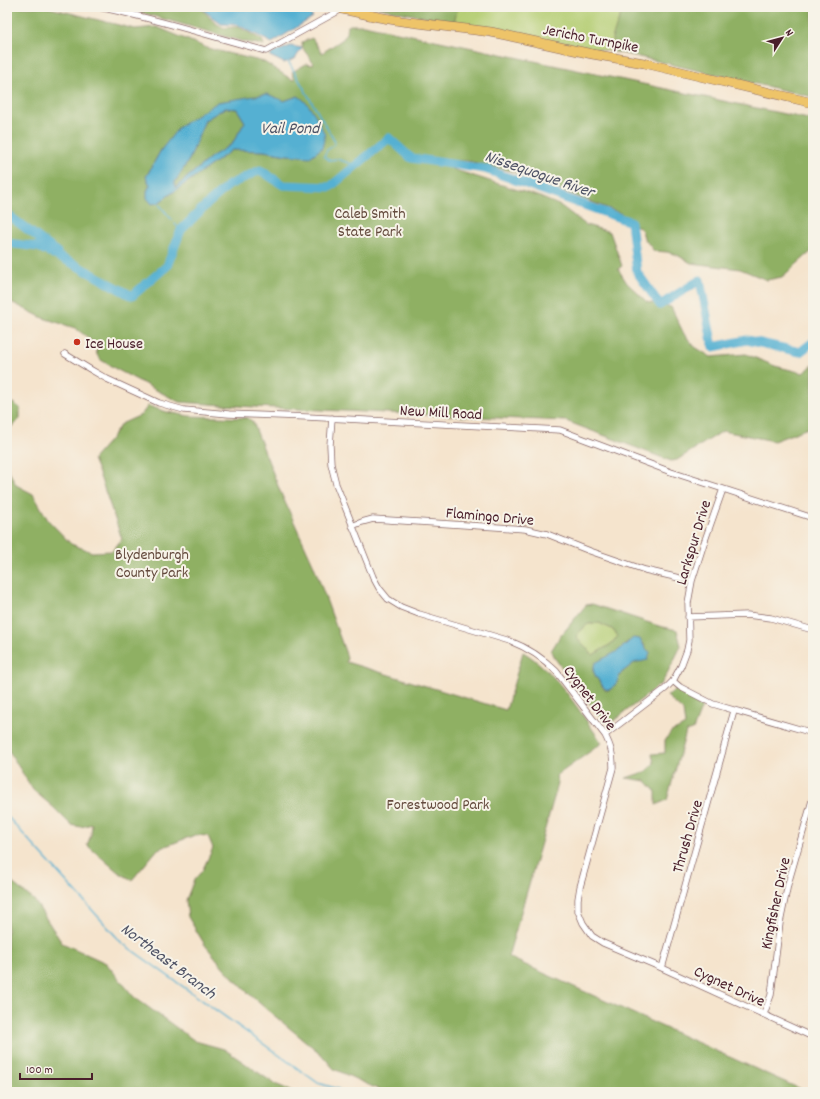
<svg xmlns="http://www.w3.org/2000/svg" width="820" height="1099" font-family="Dekko,sans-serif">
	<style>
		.green { fill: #b4cd72; stroke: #7f764e }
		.forest { fill: #8fb064; stroke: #6c6848; fill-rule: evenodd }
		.water { fill: #55b0d2; stroke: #50687e; fill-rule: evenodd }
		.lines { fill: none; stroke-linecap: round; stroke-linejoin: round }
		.stream { stroke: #55b0d2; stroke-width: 1.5 }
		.river { stroke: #55b0d2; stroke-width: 9 }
		.street-casing { stroke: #866464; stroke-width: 7 }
		.primary-casing { stroke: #866464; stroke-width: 10 }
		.street { stroke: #fff; stroke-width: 5.5 }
		.primary { stroke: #eec469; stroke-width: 9 }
		.poi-dot { fill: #c8321e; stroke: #f7f3e8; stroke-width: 1.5 }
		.labels { text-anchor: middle; stroke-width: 4; stroke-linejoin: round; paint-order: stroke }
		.street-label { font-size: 16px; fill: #4a1f2b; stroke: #f7f3e8 }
		.park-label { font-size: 16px; fill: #644a3d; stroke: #f7f3e8 }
		.poi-label { font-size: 16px; fill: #4a1f2b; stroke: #f7f3e8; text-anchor: start }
		.water-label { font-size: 17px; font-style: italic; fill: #4e5265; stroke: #f7f3e8 }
	</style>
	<rect width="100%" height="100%" fill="#f7f3e8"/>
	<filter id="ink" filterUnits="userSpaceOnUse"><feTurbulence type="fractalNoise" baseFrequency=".025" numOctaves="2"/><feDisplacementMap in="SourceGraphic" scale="8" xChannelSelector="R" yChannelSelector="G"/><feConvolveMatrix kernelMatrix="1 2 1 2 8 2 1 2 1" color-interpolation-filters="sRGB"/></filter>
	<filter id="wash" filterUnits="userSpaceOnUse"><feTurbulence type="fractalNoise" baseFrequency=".012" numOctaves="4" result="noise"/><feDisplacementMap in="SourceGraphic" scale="16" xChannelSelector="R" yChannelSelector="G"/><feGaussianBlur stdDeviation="0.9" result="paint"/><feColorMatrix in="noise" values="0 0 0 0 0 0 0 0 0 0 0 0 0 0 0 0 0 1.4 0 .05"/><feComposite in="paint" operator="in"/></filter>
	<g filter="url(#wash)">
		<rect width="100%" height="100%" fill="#f5e4cd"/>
		<path class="green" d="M376 7H813L709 68 585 47 582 48 454 23 455 21Z
			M599 623 612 629 618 636 611 644 593 655 590 653 586 647 577 639 578 633 588 624Z"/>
		<path class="forest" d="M7 7H46L135 29 157 27 207 48 264 62 291 79 295 80 292 72 306 64 313 65C312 56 301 52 302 42L312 38 322 53 343 39 347 33V27L350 25H364L813 120V250L782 277 767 280 740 269 691 263 677 255 667 252 654 251 644 238 642 230 620 213 512 171 468 161H450L452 169 540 197 561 206 586 225 610 232 622 266 618 269 627 283 647 302 671 307 684 334 695 347 711 357 746 354 775 366 803 373 813 365V426L774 441 723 431 677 460 671 461 566 421 254 407 179 402 116 369 101 360 97 355 96 346 86 336 75 328 43 318 11 302 7 301ZM298 96C311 104 318 121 325 135L287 155 264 151 232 150 158 203 147 191 150 185 146 177 161 150 218 102 276 98 284 101Z
			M122 7H200L215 23 224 28 234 27H239L262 40 264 45 245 42Z
			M374 7H458L454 23Z
			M667 7H813V97L613 51 612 38 621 14 665 9Z
			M225 108 237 109 245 122 232 144 211 157 175 188V182L190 158 205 120Z
			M7 403H13L20 408V419L12 426 7 434Z
			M148 406 167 412 189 416 248 418 253 422 280 491 314 566 347 657 346 662 506 710 523 652C557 672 579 711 602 743L556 776 558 784 508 957 807 1092H384L334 1069 321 1054 265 1008 247 992 224 968 205 945 188 917 186 900 194 880 202 871 213 848 208 836 195 835 158 849 132 880 118 872 87 845 91 835 92 824 81 827 71 825 53 807 33 790 7 748V467L16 485 33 494 48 520 71 544 92 552 112 551 122 539 98 471 93 459 110 440 121 424 141 415Z
			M592 604 659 626 677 630 681 646 671 666 662 683 611 723 606 721 597 713 553 656 551 651 559 638 586 605ZM599 623 612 629 618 636 611 644 593 655 590 653 586 647 577 639 578 633 588 624ZM627 642 644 644 646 649 642 660 634 663 621 673 616 684 610 690H605L596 677 593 670 618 651Z
			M677 688 702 707 693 730 686 732 667 800 656 805V792L646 781 626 778 647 771 654 763 652 754 665 753V741L671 732 678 729 685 725 683 711 667 696Z
			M7 879 34 900 62 943 106 963 134 997 195 1041 224 1049 275 1084 294 1092H7Z"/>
		<path class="water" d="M202 7H300L313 17 272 43 238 25 221 24 206 12Z
			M290 46 302 48 295 59 284 63 270 56C277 49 281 51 290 46Z
			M267 94 284 101 298 96C311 104 319 121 325 135L322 148 310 157 287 155 264 151 232 150 158 203 152 204 147 198V191L150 185 146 177 161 150 179 127 218 102ZM225 108 237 109 245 122 232 144 211 157 175 188V182L190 158 205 120Z
			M633 638 640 639 646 649 650 652 648 660 634 663 621 673 616 684 610 690 605 689 596 677 593 670 595 663 618 651Z"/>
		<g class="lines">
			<path class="stream" d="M308 14 325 8
				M288 61 335 142 333 146 327 150 324 156 329 160 337 159 355 165
				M158 203 172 220
				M175 224 181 230
				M7 816 122 943 318 1083 338 1089 341 1092"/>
			<path class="river" d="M7 214 57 252
				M7 243 38 247 72 263 132 296 167 266 181 230 203 208 229 185 260 170 283 185 330 187 389 138 411 158 485 169 631 222 637 272 660 305 700 280 713 347 747 340 800 352 813 342"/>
		</g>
	</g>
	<g filter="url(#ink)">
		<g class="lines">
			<g class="street-casing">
				<path id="street" d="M98 7C155 18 210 36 266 51L342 9
					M65 354 88 368 107 379 159 403 184 410 229 414 307 417 560 430 671 472 813 518
					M332 418 330 445 331 464 336 484 373 577 379 588 388 599 401 607 419 614 510 641C528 648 542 657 556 671L605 735C611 747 613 754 613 768L580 887 578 899V911L583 923 592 936 603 943 662 968 813 1037
					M352 526 362 522 373 519 525 529 547 534 590 551 645 570 692 581
					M688 617 747 615 771 618 813 630
					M673 681 680 687 713 704 813 733
					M605 735 665 689 673 681 681 666 687 650 689 640 688 603 692 581 704 543 723 489
					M662 968 734 711
					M764 1014 771 995 780 923 788 884 813 797"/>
			</g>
			<g class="primary-casing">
				<path id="primary" d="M338 7 342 9 378 17 401 21 491 32 592 54 644 63 813 103"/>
			</g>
			<use href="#street" class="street"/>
			<use href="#primary" class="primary"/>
		</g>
	</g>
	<circle class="poi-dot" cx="77" cy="342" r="4"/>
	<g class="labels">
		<g class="street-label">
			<text transform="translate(591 37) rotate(11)" y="6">Jericho Turnpike</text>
			<text transform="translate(441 411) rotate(3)" y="6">New Mill Road</text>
			<text transform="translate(490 515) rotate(5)" y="6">Flamingo Drive</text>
			<text transform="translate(692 542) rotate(-73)" y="6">Larkspur Drive</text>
			<text transform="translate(591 697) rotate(53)" y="6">Cygnet Drive</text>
			<text transform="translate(686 836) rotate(-74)" y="6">Thrush Drive</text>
			<text transform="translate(774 903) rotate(-78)" y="6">Kingfisher Drive</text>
			<text transform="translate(730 985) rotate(25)" y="6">Cygnet Drive</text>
		</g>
		<g class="park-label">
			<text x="370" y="218">Caleb Smith<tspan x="370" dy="18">State Park</tspan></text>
			<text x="152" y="559">Blydenburgh<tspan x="152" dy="18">County Park</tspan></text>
			<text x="438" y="809">Forestwood Park</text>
		</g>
		<g class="poi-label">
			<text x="85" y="348">Ice House</text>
		</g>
		<g class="water-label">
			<text x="290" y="133">Vail Pond</text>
			<text transform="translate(540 173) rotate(19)" y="6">Nissequogue River</text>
			<text transform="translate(169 960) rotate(37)" y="6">Northeast Branch</text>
		</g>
	</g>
	<rect width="820" height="1099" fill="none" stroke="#f7f3e8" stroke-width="24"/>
	<g transform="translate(782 38) rotate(54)" stroke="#f7f3e8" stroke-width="3" paint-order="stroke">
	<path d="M0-3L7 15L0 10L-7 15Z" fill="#4a1f2b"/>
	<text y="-6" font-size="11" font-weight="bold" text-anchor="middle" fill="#4a1f2b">N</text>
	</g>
	<path d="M20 1073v6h72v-6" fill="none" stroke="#4a1f2b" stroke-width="2"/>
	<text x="26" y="1073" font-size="12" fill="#4a1f2b" stroke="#f7f3e8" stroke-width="3" paint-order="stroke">100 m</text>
</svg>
